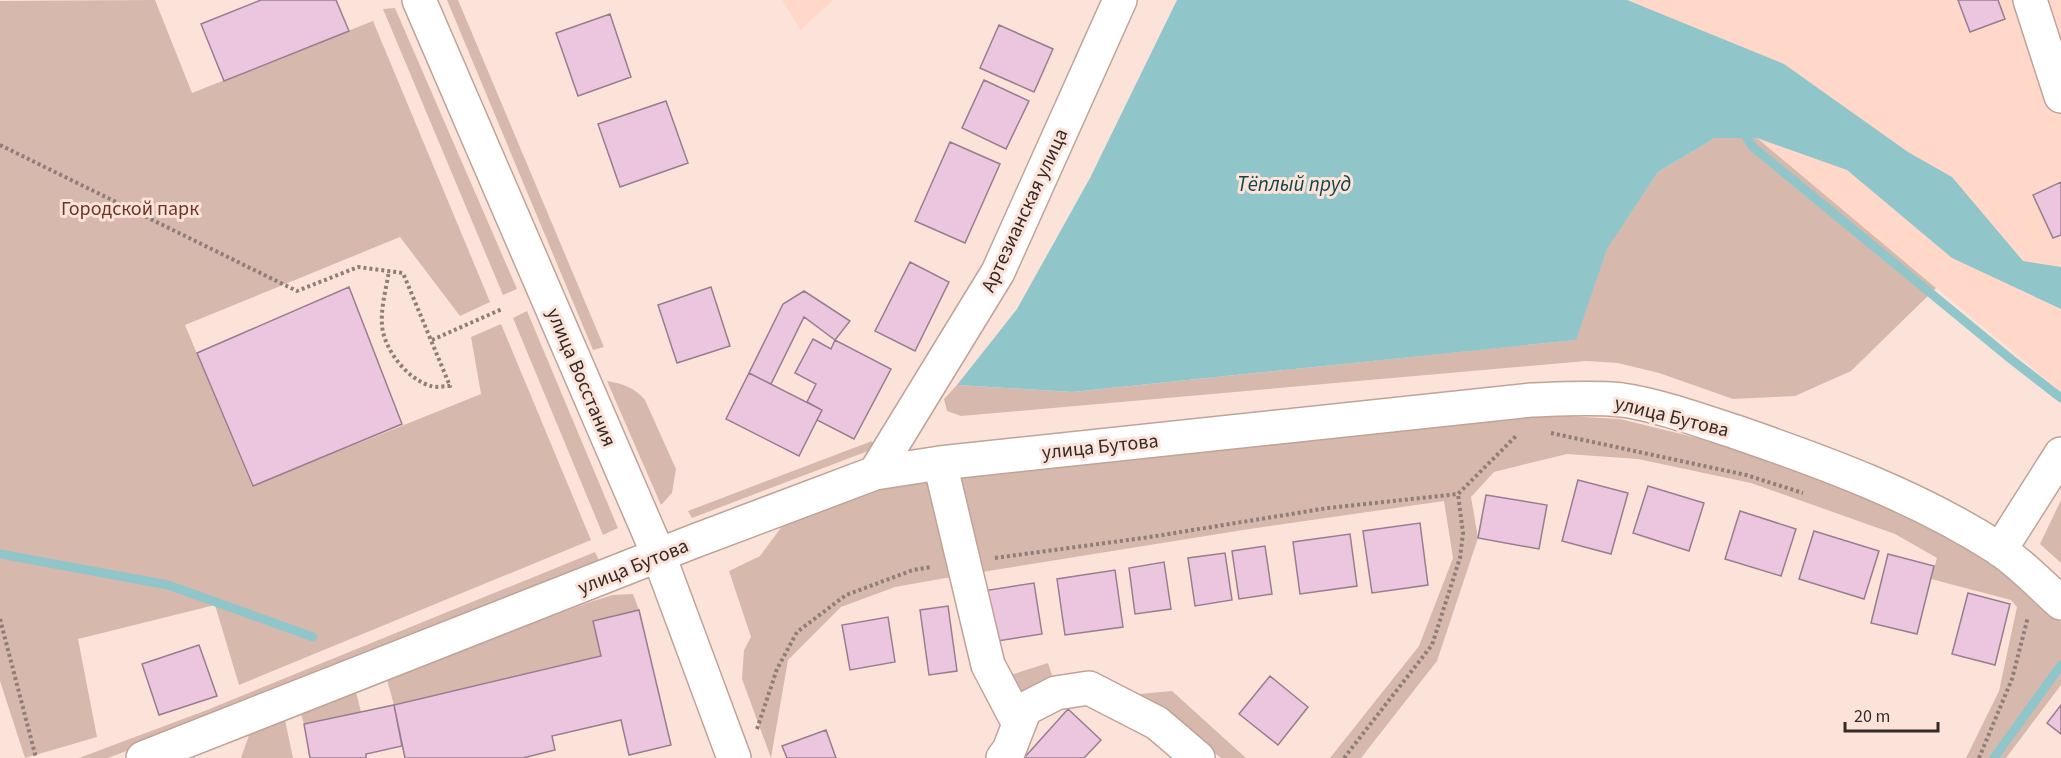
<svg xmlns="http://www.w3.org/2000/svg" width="2061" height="758" font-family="'Source Sans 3',sans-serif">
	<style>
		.built { fill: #ffd8c9 }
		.green { fill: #d7b8ac }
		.water { fill: #90c6ca }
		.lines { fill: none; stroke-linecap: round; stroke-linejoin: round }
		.stream { stroke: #90c6ca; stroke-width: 9 }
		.building { fill: #ecc5df; stroke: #977e8f; stroke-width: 1.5 }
		.minor-casing { stroke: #c0a398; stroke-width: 36 }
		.path { stroke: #8f7d77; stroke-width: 4; stroke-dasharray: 3 3; stroke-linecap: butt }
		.minor { stroke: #fff; stroke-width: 33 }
		.labels { text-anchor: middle; stroke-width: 6; stroke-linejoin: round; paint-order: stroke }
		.park-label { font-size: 20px; fill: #6e3620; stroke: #fce3da }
		.street-label { font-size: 20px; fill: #362a26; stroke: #fce3da }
		.water-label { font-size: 21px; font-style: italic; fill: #134548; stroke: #fce3da }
	</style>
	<rect width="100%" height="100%" fill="#fce3da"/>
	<path class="built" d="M782 0H834L800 30Z
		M1509 0H2061V392L1757 138Z"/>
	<path class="green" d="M155 0 192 93 373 21 490 302 460 316 400 237 185 325 252 486 481 394 471 337 501 324 591 540 239 685 215 605 78 639 97 737 25 758 0 681V1Z
		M447 0H458L604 347 593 350Z
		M395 8 517 289 503 295 383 9Z
		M1715 138H1757L1936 288 1851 371 1795 396 1733 399 1659 373 1618 363 1586 361 961 416 947 411 944 399 957 385 1072 392 1575 340 1607 248 1658 172Z
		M527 311 618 528 603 535 513 318Z
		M607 381C622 383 635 388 645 400L676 469 672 493 661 505Z
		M1529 414 1620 419 1730 446 1881 501 1948 534 2000 567 2061 622V685L2006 758H1966L1999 691 2017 607 2011 600 1931 579 1937 558 1895 534 1751 483 1638 459 1567 454 1494 472 1471 497 1478 538 1437 661 1361 758H1330L1419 646 1453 558 1444 501 1243 530 982 572 995 664 1014 674 1048 663 1055 684 1026 694 983 688 957 576 895 587 841 607 788 660 771 758 742 679 744 650 751 637 729 571 760 556 783 525 876 490 942 479Z
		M872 441 876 448 692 518 688 511Z
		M2061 500V563L2040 544Z
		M595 552 600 562 208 720 108 758H79L207 710Z
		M633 594 639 610 593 621 601 656 394 705 386 676 593 601 613 595Z
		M355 688 361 712 304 724 300 711Z
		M1172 691 1246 758H1221L1162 709 1129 695Z
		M285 720 293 758H241L249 735Z"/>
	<path class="water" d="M1177 0H1627L1784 64 1908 152 1952 177 2023 261 2061 267V309L1952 258 1847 170 1757 138H1715L1658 172 1607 249 1576 340 1072 392 957 385 1017 309 1090 178Z"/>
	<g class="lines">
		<path class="stream" d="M1740 128 1753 147 2012 360 2061 398
			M0 554 168 585 313 637
			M1994 758 2061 665"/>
	</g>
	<path class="building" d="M261 0H336L349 31 224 81 201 24Z
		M1958 0H1998L2005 19 1970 32Z
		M610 14 631 77 578 96 556 33Z
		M999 25 1053 49 1034 92 980 68Z
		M984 80 1029 101 1006 149 962 128Z
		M666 101 688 163 620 187 598 124Z
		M950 142 1000 164 965 243 915 221Z
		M2061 182V235L2053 238 2033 195Z
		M910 262 949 282 915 351 875 331Z
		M349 287 402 424 253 486 197 353Z
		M711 287 730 346 677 363 658 305Z
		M804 291 850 321 835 340 804 317 771 384 749 373 783 304Z
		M813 339 831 349 835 340 891 369 854 439 817 420 822 410 807 402 816 384 795 373Z
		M749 373 822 410 799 456 726 419Z
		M1578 480 1628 493 1611 554 1562 541Z
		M1648 486 1704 503 1689 551 1633 533Z
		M1486 495 1547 505 1539 549 1478 538Z
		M1740 511 1796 529 1781 576 1725 559Z
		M1420 523 1428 585 1372 593 1363 531Z
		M1814 531 1879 551 1864 599 1799 579Z
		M1350 534 1357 586 1300 594 1293 542Z
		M1265 546 1272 594 1239 599 1232 551Z
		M1225 553 1232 600 1195 606 1188 558Z
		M1888 554 1934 566 1917 634 1871 623Z
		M1164 562 1171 609 1135 614 1129 568Z
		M1115 570 1123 627 1065 635 1057 579Z
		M1034 583 1042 634 991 642 983 591Z
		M1968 593 2010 604 1995 665 1952 654Z
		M948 606 957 671 929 675 920 610Z
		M639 610 671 745 629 755 621 720 552 736 555 750 523 758H405L394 705 601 656 593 621Z
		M888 617 895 662 850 670 842 625Z
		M199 645 217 696 159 715 142 664Z
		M1270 676 1308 707 1278 745 1239 714Z
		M394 705 402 746 366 754V758H310L304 724Z
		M2061 705V734L2047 723Z
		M1068 709 1101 740 1084 758H1024Z
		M826 730 836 758H787L782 746Z"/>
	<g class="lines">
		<g class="minor-casing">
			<path id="minor" d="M419 0 659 556 734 758
				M2030 0 2061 96
				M940 463 988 665 1019 724
				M875 473 998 272 1120 0
				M2000 550 2061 454
				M143 758 692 542 875 473 940 463 1531 400C1561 399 1592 397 1622 400 1658 405 1702 421 1736 432 1826 463 1919 497 1999 549 2021 564 2041 585 2061 603
				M1003 758 1009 750 1025 709 1056 693 1089 688 1157 723 1198 758"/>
		</g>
		<path class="path" d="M0 145 297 291 358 267 403 273 450 386C444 386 436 388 431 386 409 380 388 354 383 332 379 313 386 290 389 271
			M432 340 502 309
			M1551 433 1746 475 1803 493
			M995 558 1150 537 1328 508 1458 494 1517 435
			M0 619 36 758
			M757 729 777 669 797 632 846 595 913 570 931 567
			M1344 758 1432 645 1460 558 1463 533 1458 494
			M1979 758 2012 679 2028 617"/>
		<use href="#minor" class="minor"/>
	</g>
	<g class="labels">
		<g class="park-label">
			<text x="130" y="215">Городской парк</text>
		</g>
		<g class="street-label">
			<text transform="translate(1024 210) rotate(-65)" y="7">Артезианская улица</text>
			<text transform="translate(582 377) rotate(67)" y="7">улица Восстания</text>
			<text transform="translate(1672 416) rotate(14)" y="7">улица Бутова</text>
			<text transform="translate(1100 446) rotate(-6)" y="7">улица Бутова</text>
			<text transform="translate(633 566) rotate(-22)" y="7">улица Бутова</text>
		</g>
		<g class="water-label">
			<text x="1294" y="191">Тёплый пруд</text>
		</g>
	</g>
	<path d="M1845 722v9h93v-9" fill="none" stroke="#362a26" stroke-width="3"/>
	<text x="1854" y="722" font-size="18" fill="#362a26" stroke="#fce3da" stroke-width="4.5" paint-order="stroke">20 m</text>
</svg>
